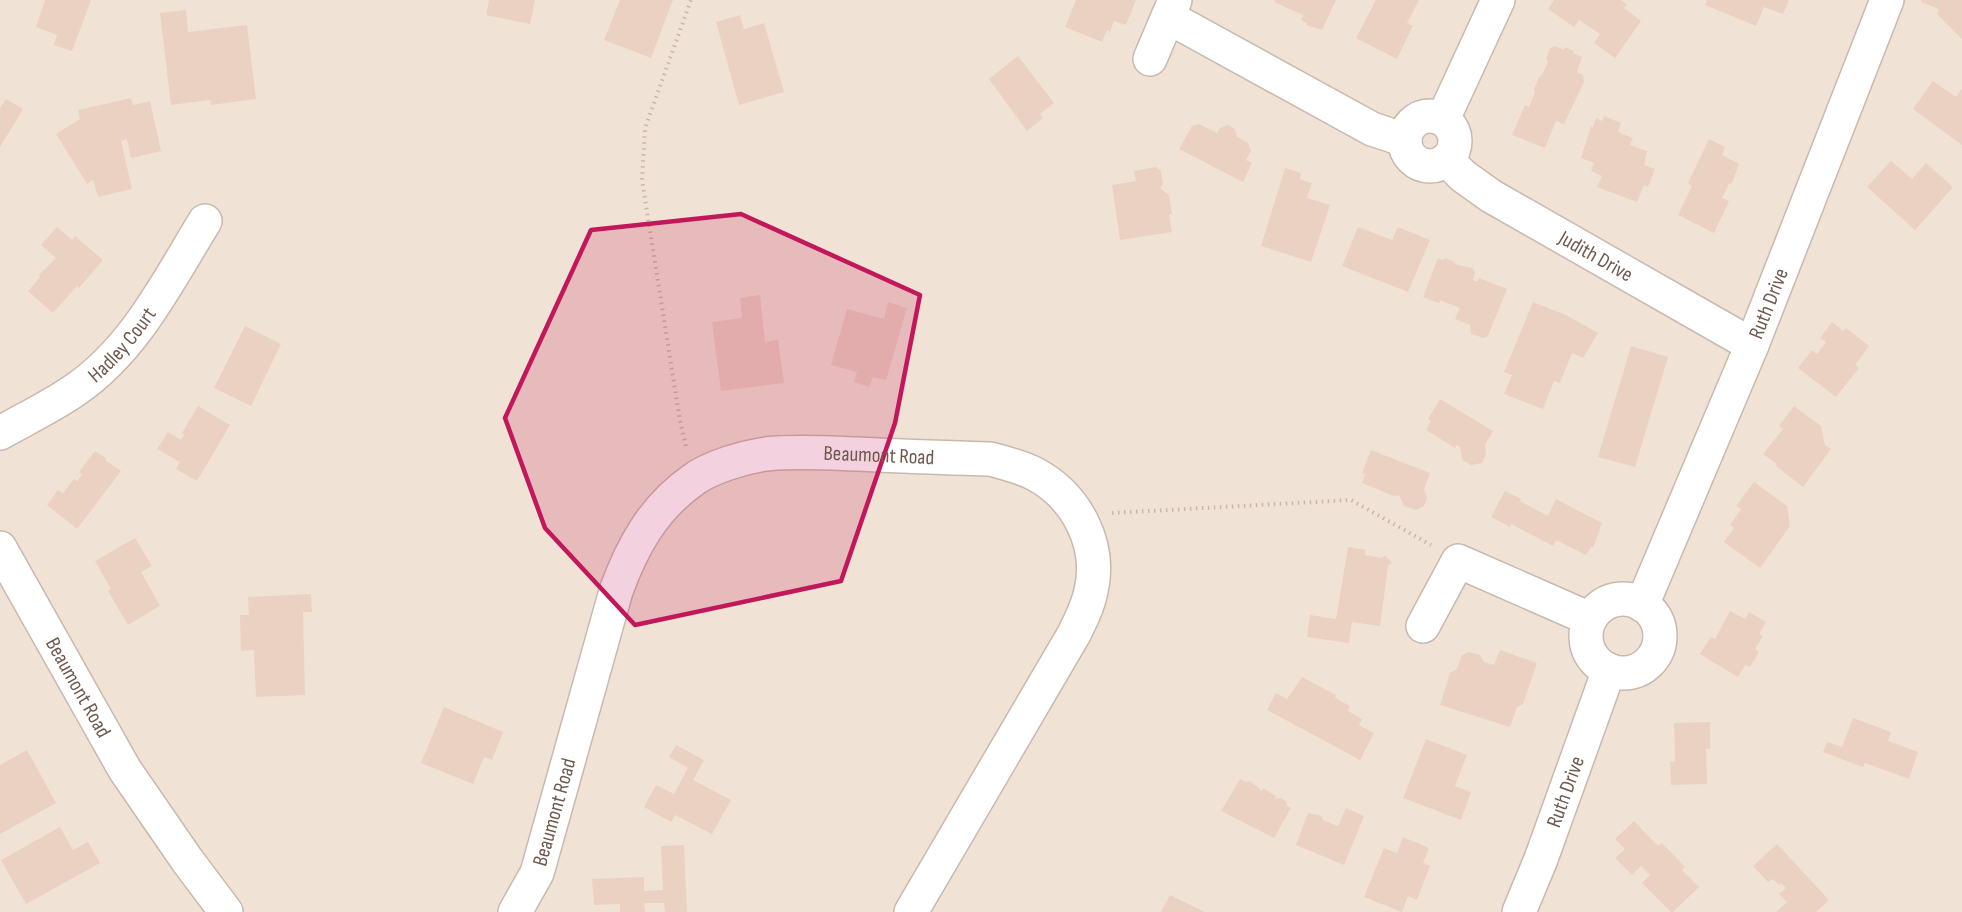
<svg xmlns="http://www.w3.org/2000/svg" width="1962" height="912" font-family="'Sofia Sans Condensed',sans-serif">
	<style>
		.residential { fill: #f0e3d5 }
		.building { fill: #ebd1c1 }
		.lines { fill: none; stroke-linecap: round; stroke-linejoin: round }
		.street-casing { stroke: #c9b9ad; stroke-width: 36 }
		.path { stroke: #cfb5a5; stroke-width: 4; stroke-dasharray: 1.5 4.5; stroke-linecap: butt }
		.street { stroke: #fff; stroke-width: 33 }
		.marked { fill: #c2185b; fill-opacity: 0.2; stroke: #c2185b; stroke-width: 4.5; stroke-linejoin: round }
		.labels { text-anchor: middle; stroke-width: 4.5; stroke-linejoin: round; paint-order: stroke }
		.street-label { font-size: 21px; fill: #6f594e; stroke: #fcf6ec }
	</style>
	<rect width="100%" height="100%" fill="#f9f1e6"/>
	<path class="residential" d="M0 0H1962V912H0Z"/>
	<path class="building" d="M45 0H91L72 51 54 45 57 35 36 27Z
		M489 0H535L530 24 486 15Z
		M620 0H673L651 58 604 40Z
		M1076 0H1136L1126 25 1114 21 1110 32 1107 30 1102 42 1065 27Z
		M1275 0H1336L1322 30 1306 25 1307 23 1301 20 1303 15 1274 2Z
		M1376 0H1419L1407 23 1413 26 1397 59 1356 38Z
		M1554 0H1621L1627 5 1624 8 1641 21 1615 58 1594 43 1600 34 1579 20 1574 27 1548 9Z
		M1707 0H1789L1783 14 1764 7 1756 26 1705 5Z
		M1922 0H1962V39L1937 14 1939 9 1921 2Z
		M186 10 188 32 247 25 256 99 211 105 210 100 171 105 160 13Z
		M740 15 744 29 764 23 784 92 739 105 716 22Z
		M1555 46 1564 50 1565 47 1574 51 1573 53 1582 57 1577 72 1583 75 1584 82 1564 124 1556 121 1545 148 1512 135 1525 105 1529 107 1535 92 1534 89 1539 77 1542 75 1548 62 1546 59 1550 48Z
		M1018 56 1054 103 1040 114 1043 118 1027 131 989 79Z
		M1933 81 1956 97 1962 89V145L1913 109Z
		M131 98 133 105 150 101 161 151 131 158 127 139 121 141 132 189 98 197 93 180 87 184 56 134 80 119 78 110Z
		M6 99 23 109 0 147V108Z
		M1604 116 1621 123 1618 132 1633 138 1630 145 1647 151 1644 165 1655 169 1648 187 1644 185 1637 202 1597 187 1602 176 1591 171 1594 163 1581 158 1591 126 1593 127 1596 118 1602 121Z
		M1199 124 1217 133 1220 128 1228 125 1235 129 1237 137 1248 143 1251 151 1246 160 1252 163 1243 182 1179 149 1192 126Z
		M1709 139 1725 147 1722 155 1739 164 1732 183 1729 184 1722 198 1729 201 1714 233 1678 215 1692 186 1688 183Z
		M1891 161 1912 179 1926 163 1953 187 1915 230 1867 187Z
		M1156 167 1161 171 1163 184 1160 188 1169 195 1172 214 1169 215 1172 232 1120 240 1112 185 1136 181 1134 171Z
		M1285 168 1301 173 1300 179 1312 183 1307 198 1330 205 1311 262 1261 246Z
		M57 227 72 240 75 236 103 260 79 288 77 286 53 313 28 291 40 277 39 275 56 258 41 245Z
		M1358 227 1392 240 1398 227 1430 240 1408 292 1342 266Z
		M1438 258 1442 260 1446 258 1453 261 1455 264 1472 268 1475 272 1473 280 1477 282 1479 278 1507 289 1488 336 1484 338 1471 334 1470 325 1455 319 1460 308 1440 300 1439 303 1423 297Z
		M760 295 765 342 778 340 784 383 721 391 712 322 742 318 740 298Z
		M888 302 907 308 886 380 873 377 869 387 854 382 857 372 831 365 847 309 884 319Z
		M1533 302 1568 316 1598 333 1583 358 1572 353 1560 383 1554 381 1543 409 1504 394 1512 375 1504 372Z
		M1832 322 1843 331 1846 328 1869 346 1855 365 1859 368 1836 397 1798 368 1812 350 1817 354 1826 342 1820 338Z
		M245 326 281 344 251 406 214 388Z
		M1631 346 1668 357 1635 467 1598 457Z
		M1440 399 1493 431 1485 445 1486 455 1482 463 1471 465 1462 460 1460 447 1456 445 1455 448 1426 430 1431 421 1428 419Z
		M198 406 230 425 197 481 176 469 180 462 157 449 168 432 181 440 184 435 182 433Z
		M1794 406 1821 426 1825 445 1831 449 1803 487 1776 466 1777 464 1763 454 1783 429 1779 426Z
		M1371 450 1430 473 1424 489 1427 498 1424 506 1415 510 1404 506 1399 495 1394 496 1362 483 1365 474 1362 473Z
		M95 451 106 458 105 460 121 471 77 529 47 505 58 490 63 493 74 479 77 481 82 475 79 472Z
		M1754 482 1787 506 1790 526 1760 568 1724 542 1734 528 1730 525 1741 509 1736 506Z
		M1505 491 1521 499 1520 501 1548 516 1556 499 1602 523 1593 548 1591 547 1586 555 1556 540 1553 546 1511 524 1510 527 1491 517Z
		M135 538 152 566 141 572 160 606 128 625 108 591 111 589 95 561Z
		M1348 547 1366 550 1365 555 1382 558 1385 555 1392 563 1388 566 1380 626 1352 622 1349 643 1307 637 1310 615 1336 619Z
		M311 594 312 612H303L305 695 256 697 254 650 241 651 240 615H249L248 597Z
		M1730 611 1745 619 1749 612 1766 622 1759 634 1763 636 1755 649 1759 652 1750 667 1745 665 1738 677 1700 654 1711 637 1715 639Z
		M1500 650 1537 663 1523 704 1517 707 1510 727 1440 705 1450 673 1457 669 1462 655 1469 652 1480 655 1484 662 1494 665Z
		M1302 677 1336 695 1335 698 1350 706 1348 711 1362 719 1359 725 1374 733 1360 760 1267 710 1276 693 1287 699Z
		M444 707 503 732 492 760 484 757 473 784 421 763Z
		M1853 718 1891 732 1888 741 1918 752 1909 779 1865 763 1863 767 1823 752 1827 742 1842 747Z
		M1710 722V749H1706L1707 784 1671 785 1670 762 1675 761 1674 723Z
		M1426 739 1467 755 1455 786 1471 792 1461 820 1403 798Z
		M676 745 704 760 693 780 731 800 712 834 675 815 671 822 644 807 656 785 674 794 688 768 669 757Z
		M27 750 56 803 0 834V765Z
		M1240 779 1246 782 1250 781 1262 791 1263 788 1276 796 1275 799 1280 798 1286 801 1287 806 1291 808 1274 838 1221 811Z
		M1346 808 1364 816 1344 865 1296 845 1308 813 1322 816 1323 820 1338 826Z
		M1634 821 1658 846 1662 843 1685 867 1682 870 1699 887 1673 912H1671L1642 883 1650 875 1641 866 1632 875 1615 858 1625 849 1615 839Z
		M60 827 73 850 88 842 100 863 26 904 1 860Z
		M1403 837 1429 848 1423 863 1430 866 1417 900 1408 896 1402 912 1364 897 1384 848 1397 853Z
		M1777 844 1829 900 1816 912H1776L1787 902 1779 894 1786 888 1781 883 1779 885 1773 879 1768 882 1753 866Z
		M684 845 687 912H665L664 903H644L645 912H620V904L594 905 592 879 644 877V891L663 890 661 846Z
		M1170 895 1205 912H1161Z"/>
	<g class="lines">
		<g class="street-casing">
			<g id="street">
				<path d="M1168 17 1372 129 1405 140"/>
				<path d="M1150 59 1175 0"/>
				<circle cx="1430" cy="141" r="25"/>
				<path d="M1443 119 1498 0"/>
				<path id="s1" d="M1447 160 1463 176 1491 196 1752 345"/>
				<path id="s2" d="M0 433C25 419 52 406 75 390 135 349 168 281 205 221"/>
				<path id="s3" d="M0 548 125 770 187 860 226 912"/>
				<circle cx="1623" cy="636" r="37"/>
				<path id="s4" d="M1642 605 1752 345 1887 0"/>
				<path d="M1423 626 1458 561 1590 619"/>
				<path id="s5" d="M515 912 537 873 616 591C632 547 653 508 693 480 710 467 745 457 766 454 795 451 828 453 857 454 902 456 946 458 990 459 1006 463 1021 467 1035 474 1076 496 1102 544 1091 591 1088 606 1081 620 1074 634L911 912"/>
				<path id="s6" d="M1519 912 1541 859 1609 670"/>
			</g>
		</g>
		<path class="path" d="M686 446 680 421 642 180 645 128 691 0
			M1112 513 1351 500 1431 545"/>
		<use href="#street" class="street"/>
	</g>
	<path class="marked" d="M741 214 920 295 895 423 841 581 635 625 545 528 505 418 591 230Z"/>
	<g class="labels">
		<g class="street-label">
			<text dy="7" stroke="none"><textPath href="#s1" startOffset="178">Judith Drive</textPath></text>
			<text dy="7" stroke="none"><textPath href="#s4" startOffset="327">Ruth Drive</textPath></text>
			<text dy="7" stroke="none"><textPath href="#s2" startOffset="152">Hadley Court</textPath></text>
			<text dy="7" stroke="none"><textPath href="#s5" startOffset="666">Beaumont Road</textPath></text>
			<text dy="7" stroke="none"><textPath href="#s3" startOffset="160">Beaumont Road</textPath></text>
			<text dy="7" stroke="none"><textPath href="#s6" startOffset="129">Ruth Drive</textPath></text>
			<text dy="7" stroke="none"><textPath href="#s5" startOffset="108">Beaumont Road</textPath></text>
		</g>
	</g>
</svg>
